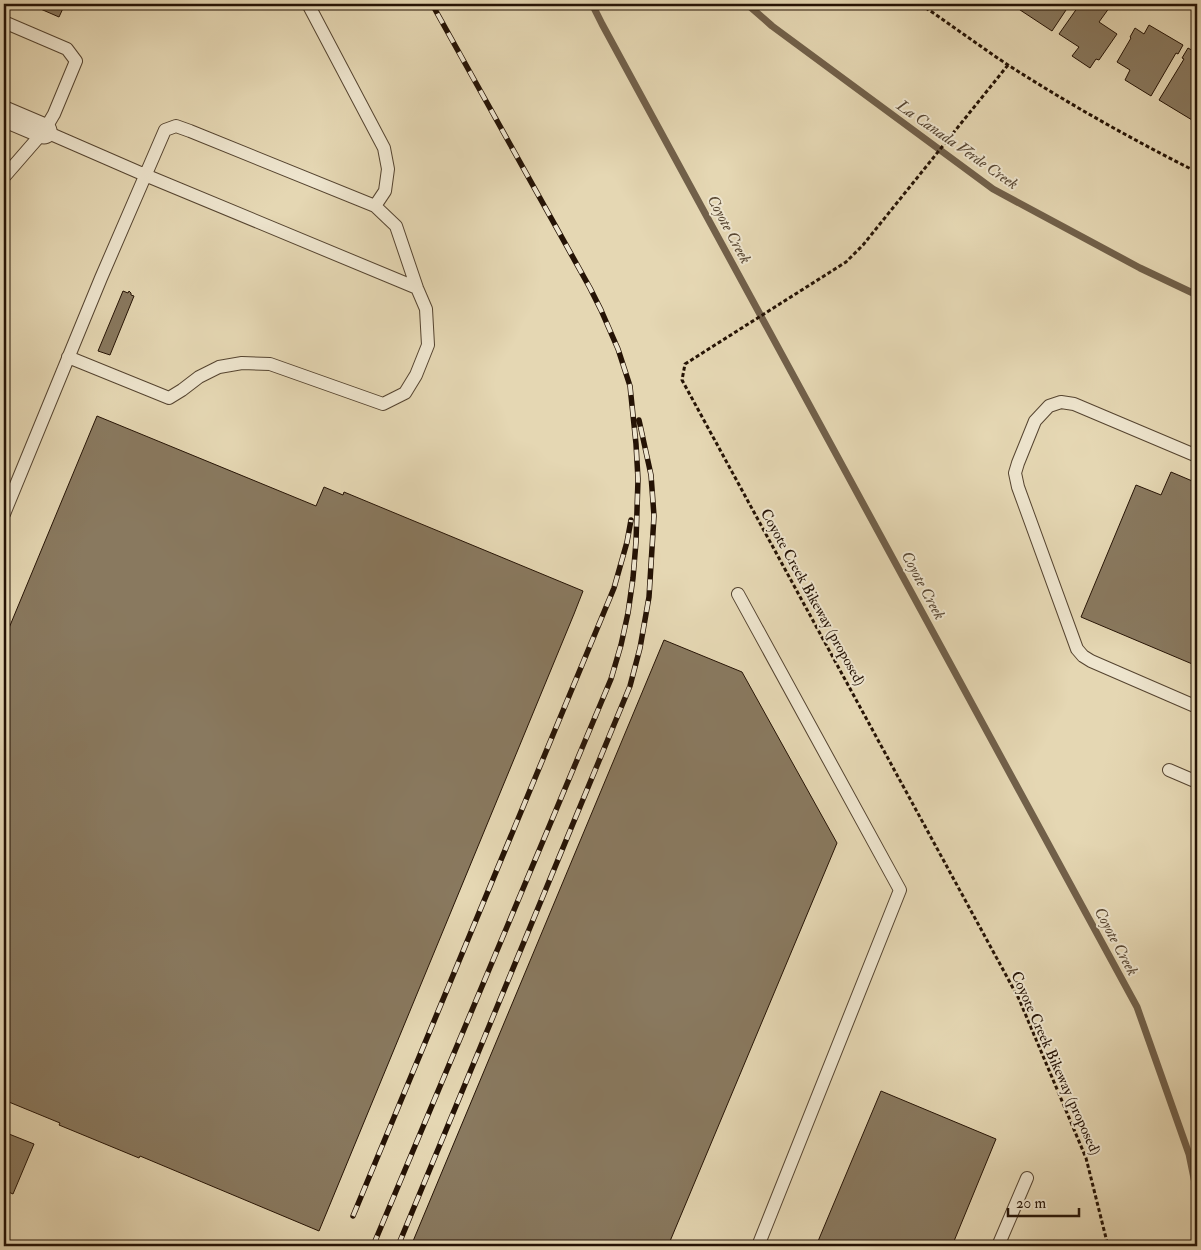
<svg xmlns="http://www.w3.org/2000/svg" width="1201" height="1250" font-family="'IM FELL Double Pica',serif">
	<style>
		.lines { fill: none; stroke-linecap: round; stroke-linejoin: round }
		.stream { stroke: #71604a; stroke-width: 7 }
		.building { fill: #89795f; stroke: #251305 }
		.lane-casing { stroke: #554430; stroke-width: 14 }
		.street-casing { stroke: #554430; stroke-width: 27 }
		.path { stroke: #251305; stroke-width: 3; stroke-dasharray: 4 2.5; stroke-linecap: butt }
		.lane { stroke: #eee5ce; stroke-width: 12 }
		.street { stroke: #eee5ce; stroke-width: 25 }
		.rail-casing { stroke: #251305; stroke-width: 5.5 }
		.rail { stroke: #eee5ce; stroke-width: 4; stroke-dasharray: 11; stroke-linecap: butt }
		.labels { text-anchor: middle; stroke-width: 4; stroke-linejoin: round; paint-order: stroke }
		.street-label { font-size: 15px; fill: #251305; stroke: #eee5ce }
		.water-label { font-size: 16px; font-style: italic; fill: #584733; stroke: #eee5ce }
	</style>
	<rect width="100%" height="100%" fill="#e5d7b3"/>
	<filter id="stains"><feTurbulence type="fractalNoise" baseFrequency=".004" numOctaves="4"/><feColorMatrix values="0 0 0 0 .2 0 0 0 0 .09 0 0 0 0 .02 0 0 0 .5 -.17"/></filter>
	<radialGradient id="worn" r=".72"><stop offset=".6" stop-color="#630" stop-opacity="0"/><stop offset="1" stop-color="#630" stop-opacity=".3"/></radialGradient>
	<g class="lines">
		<path class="stream" d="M592 4 602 24 1137 1007 1189 1154 1197 1193
			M747 4 772 26 993 189 1140 268 1197 295"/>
	</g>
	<path class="building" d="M29 4H65L59 17Z
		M1011 4H1070L1052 31Z
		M1080 4H1112L1099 22 1117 34 1099 60 1096 59 1090 68 1072 56 1079 47 1059 34Z
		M1149 25 1183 45 1178 54 1176 53 1151 96 1125 80 1130 70 1117 62 1131 38 1130 37 1135 28 1144 34Z
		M1188 48 1197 53V123L1159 100 1184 59 1182 58Z
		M123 291 128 293 129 291 131 293V295L134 296 110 355 98 351Z
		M97 416 316 506 324 487 343 495 344 492 583 591 574 614 319 1231 140 1156 139 1158 59 1125 60 1123 4 1100V640Z
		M1171 472 1197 483V666L1081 617 1136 485 1161 495Z
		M664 640 742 672 837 843 668 1246H411Z
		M881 1091 996 1139 952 1246H816Z
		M4 1132 34 1144 13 1194 4 1190Z"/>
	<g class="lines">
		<g class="lane-casing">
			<path id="lane" d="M4 22 67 49 76 61 54 114 44 131 4 177
				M44 131 145 175 417 288
				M68 357 169 398 182 390 199 377 219 367 242 363 270 364 383 404 405 393 416 375 428 345 426 309 417 288 396 226 375 206
				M1197 456 1074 404 1061 402 1049 406 1035 421 1018 463 1015 473 1018 487 1077 649 1083 656 1091 661 1197 707
				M4 514 101 278 165 130 176 126 190 131 375 206 385 191 388 169 384 148 308 4
				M738 594 900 890 758 1246
				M1169 770 1197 782
				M998 1246 1027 1178"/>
		</g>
		<g class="street-casing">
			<path id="street" d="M4 114 44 131"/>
		</g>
		<path class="path" d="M920 4C950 24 978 45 1008 65 1069 104 1133 140 1197 172
			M1008 65 863 245 846 262 685 364 682 380 1019 999 1086 1158 1108 1246"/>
		<use href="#lane" class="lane"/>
		<use href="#street" class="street"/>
		<g class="rail-casing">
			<path id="rail" d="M353 1216 614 588 627 542 631 520
				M373 1246 611 679 621 645 628 613 633 578 636 542 638 479 636 444 630 386 618 349 601 310 590 288 432 4
				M398 1246 630 686 640 648 649 597 654 516 651 475 639 420"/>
		</g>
		<use href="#rail" class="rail"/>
	</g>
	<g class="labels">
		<g class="street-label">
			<text transform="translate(813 597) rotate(61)" y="5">Coyote Creek Bikeway (proposed)</text>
			<text transform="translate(1056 1063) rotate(66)" y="5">Coyote Creek Bikeway (proposed)</text>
		</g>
		<g class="water-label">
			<text transform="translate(958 144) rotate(35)" y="6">La Canada Verde Creek</text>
			<text transform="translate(730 229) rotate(62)" y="6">Coyote Creek</text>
			<text transform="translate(924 585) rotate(62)" y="6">Coyote Creek</text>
			<text transform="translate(1117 941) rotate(62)" y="6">Coyote Creek</text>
		</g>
	</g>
	<rect width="1201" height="1250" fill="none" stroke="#e5d7b3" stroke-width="20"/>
	<rect x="5" y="5" width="1191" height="1240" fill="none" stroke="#251305" stroke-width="2.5"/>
	<rect x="10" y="10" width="1181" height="1230" fill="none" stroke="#251305"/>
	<path d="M1008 1208v8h71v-8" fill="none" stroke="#251305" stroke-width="2.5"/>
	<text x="1016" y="1208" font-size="15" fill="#251305" stroke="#eee5ce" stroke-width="4" paint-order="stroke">20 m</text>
	<rect width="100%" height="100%" filter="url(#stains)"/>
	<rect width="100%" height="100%" fill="url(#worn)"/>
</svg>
